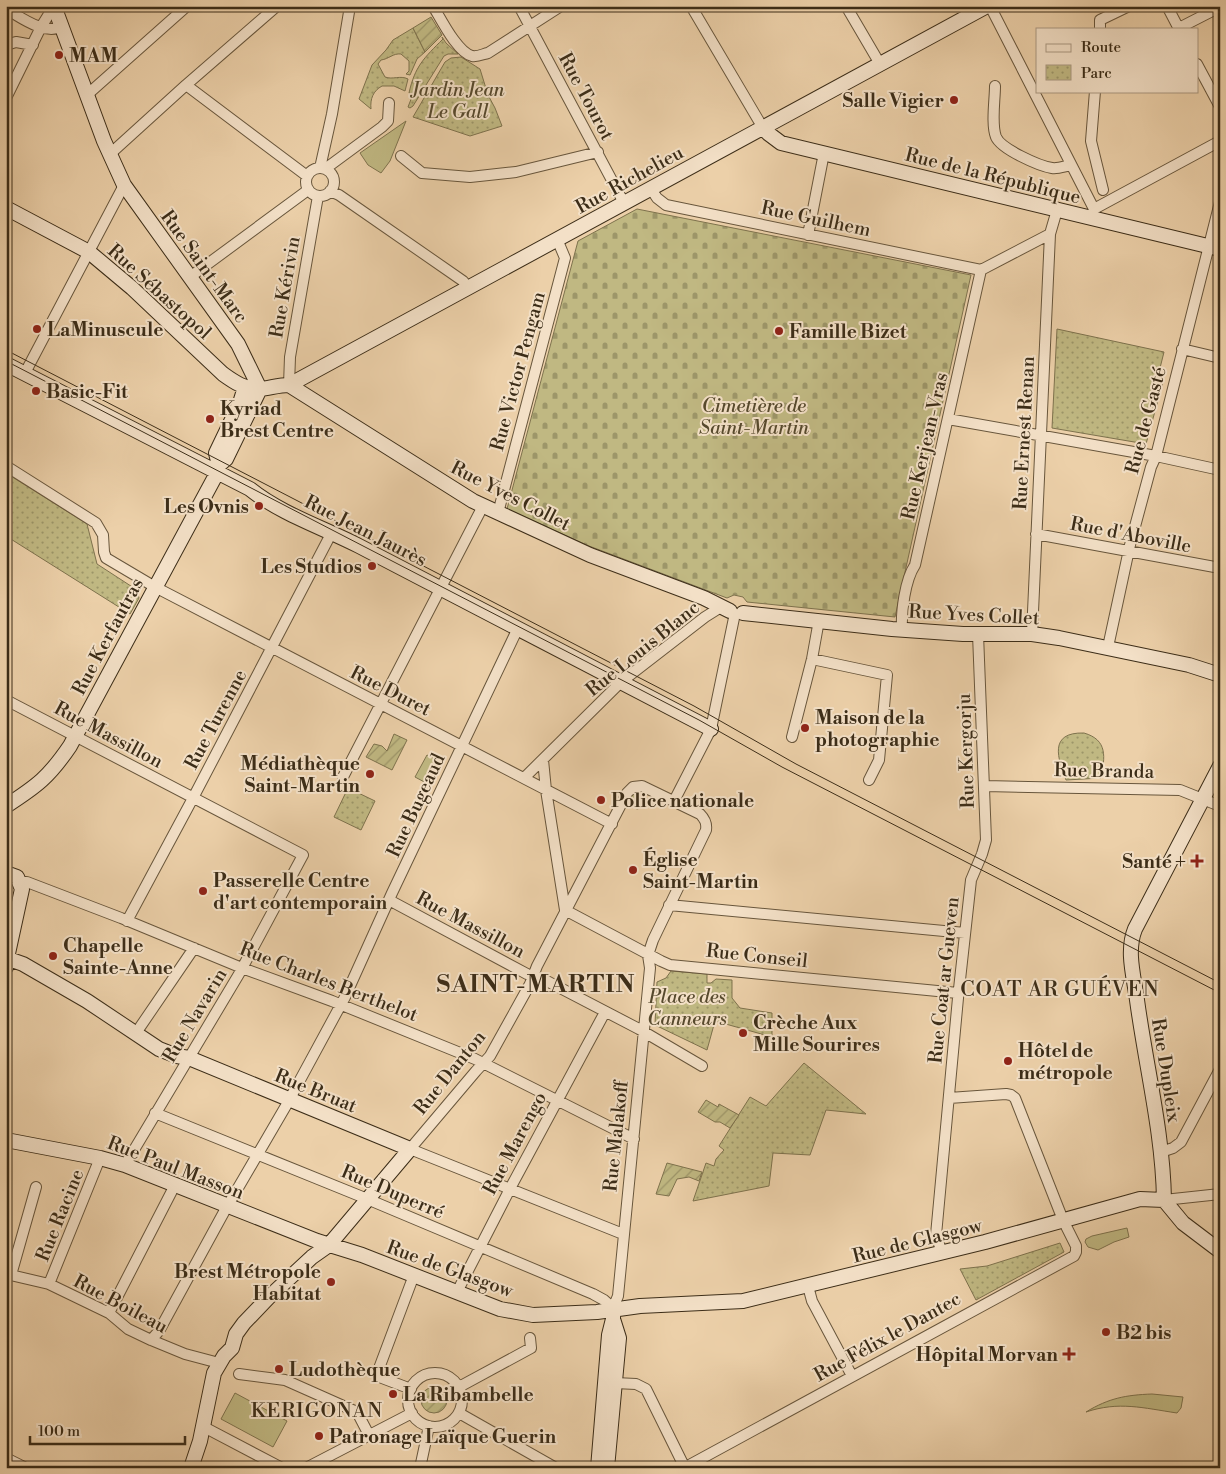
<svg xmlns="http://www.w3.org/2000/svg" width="1226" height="1474" font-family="'Libre Bodoni',serif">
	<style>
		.grass { fill: #c0b882; stroke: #7e724d }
		.cemetery { fill: url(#cemetery-stones); stroke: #7e724d }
		.park { fill: url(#park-dots); stroke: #7e724d }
		.garden { fill: url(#garden-furrows); stroke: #7e724d }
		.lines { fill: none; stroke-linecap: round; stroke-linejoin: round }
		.street-casing { stroke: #68563c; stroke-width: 12 }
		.secondary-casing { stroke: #3c2d18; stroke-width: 16 }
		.street { stroke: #f3e0c7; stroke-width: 10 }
		.secondary { stroke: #f3e0c7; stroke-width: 14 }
		.tram { stroke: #3c2d18; stroke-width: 1 }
		.poi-dot { fill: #8f2418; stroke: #f3e0c7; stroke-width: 2 }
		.labels { text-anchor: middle; stroke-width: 4; stroke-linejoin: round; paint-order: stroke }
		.poi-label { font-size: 19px; font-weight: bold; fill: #3c2d18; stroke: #f3e0c7; text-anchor: start }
		.park-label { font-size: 19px; font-style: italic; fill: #56492d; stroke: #f3e0c7 }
		.street-label { font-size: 19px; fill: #3c2d18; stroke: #f3e0c7 }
		.neighbourhood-label { font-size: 20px; letter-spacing: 1px; fill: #3c2d18; stroke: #f3e0c7 }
		.quarter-label { font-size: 21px; letter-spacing: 1px; fill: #3c2d18; stroke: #f3e0c7 }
		.district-label { font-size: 24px; font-weight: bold; letter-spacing: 1px; fill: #3c2d18; stroke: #f3e0c7 }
	</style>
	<defs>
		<pattern id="cemetery-stones" width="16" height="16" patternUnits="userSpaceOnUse" patternTransform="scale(1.25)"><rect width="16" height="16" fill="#c0b882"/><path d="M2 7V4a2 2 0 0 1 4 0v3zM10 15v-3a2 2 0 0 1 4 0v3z" fill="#9d9669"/></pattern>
		<pattern id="park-dots" width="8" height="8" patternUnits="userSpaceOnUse" patternTransform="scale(1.25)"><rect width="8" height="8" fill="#c0b882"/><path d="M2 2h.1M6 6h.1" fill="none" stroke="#9d9669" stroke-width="1.8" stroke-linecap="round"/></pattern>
		<pattern id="garden-furrows" width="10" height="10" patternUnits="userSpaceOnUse" patternTransform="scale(1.25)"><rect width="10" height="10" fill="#c0b882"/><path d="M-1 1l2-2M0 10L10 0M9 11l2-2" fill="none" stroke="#9d9669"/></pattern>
	</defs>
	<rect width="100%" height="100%" fill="#ecd0a9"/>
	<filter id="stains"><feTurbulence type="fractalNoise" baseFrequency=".004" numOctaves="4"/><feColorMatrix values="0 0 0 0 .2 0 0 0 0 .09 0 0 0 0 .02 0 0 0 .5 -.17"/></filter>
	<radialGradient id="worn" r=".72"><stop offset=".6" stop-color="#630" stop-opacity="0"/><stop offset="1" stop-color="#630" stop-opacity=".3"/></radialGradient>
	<path class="grass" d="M406 121 390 161 381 173 368 165 360 153Z
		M427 755 441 762 430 785 415 777Z
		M636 793 655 802 654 804 637 809 628 804 631 795Z
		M1127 1228 1129 1237 1114 1242 1098 1250 1088 1247 1085 1242 1086 1239 1092 1236Z
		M235 1393 287 1421 273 1447 221 1419Z
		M1152 1394 1183 1397 1181 1408 1177 1413C1143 1408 1119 1401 1086 1412 1109 1398 1126 1395 1152 1394Z"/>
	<path class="cemetery" d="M637 209 971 275 895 617 747 602 743 597 734 595 727 598 589 546 507 509 578 241Z"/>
	<path class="park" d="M413 28 425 52 417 59 410 75 406 74 409 71V61L401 54C393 53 389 59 381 60L378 64 385 77C393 80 400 75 408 79L405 91 394 86H382C373 91 370 99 371 109L359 99 372 65 386 50 393 40Z
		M442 37 446 43 458 54H448L444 56 413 106 410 108 408 107 413 94 409 93C415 66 424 58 443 39Z
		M461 57 480 69 488 95 495 108 502 126 470 136 413 117 445 62 451 58Z
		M1057 329 1164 352 1157 380 1163 382 1146 444 1052 428Z
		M6 473 87 524 97 564 137 590 139 598 130 614 6 536Z
		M1084 733C1108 740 1105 757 1101 778L1066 780C1058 759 1048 732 1084 733Z
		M348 788 375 801 361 830 334 817Z
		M671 971 707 974V983H711L716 979 732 980V998L740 1008 772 1013V1037L715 1021 707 1050 655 1025 657 982 666 978Z
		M804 1063 866 1114 826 1110 810 1155 773 1153 769 1186 693 1201 706 1163 714 1166 716 1159 724 1150 719 1146 750 1097 766 1106Z
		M1060 1243 1064 1252 976 1300 960 1269 987 1266Z"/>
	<path class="garden" d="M431 17 442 35 425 52 413 28Z
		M394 734 407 740 392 770 366 757 374 744 382 746 387 751Z
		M706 1100 718 1107 719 1104 739 1115 730 1128 720 1122H715L698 1112Z
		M667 1163 702 1172 699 1181 689 1177 677 1179 669 1196 656 1194Z
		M421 1400a13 13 0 1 1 26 0a13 13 0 1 1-26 0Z"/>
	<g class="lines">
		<g class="street-casing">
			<path id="street" d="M433 6C441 19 457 52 472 56 478 57 483 54 488 53L561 6
				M519 6 624 203
				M691 6 763 128
				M846 6 880 64
				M990 6 1094 209
				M1167 6 1179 29
				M6 9C22 18 45 36 63 26
				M1179 28 1220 7
				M1100 29V20L1129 6
				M6 45 16 42 33 45
				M1197 64 1220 107
				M186 85 307 176
				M995 86C995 100 991 124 996 137 1001 149 1039 166 1052 168 1058 169 1065 166 1071 165
				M1095 91 1091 141 1103 190
				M88 94 187 6
				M6 98 41 27 54 6
				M110 154 186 85 277 6
				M401 156 422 173 470 177 516 172 598 152
				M320 168 332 114 350 6
				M306 182a14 14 0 1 1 28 0a14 14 0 1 1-28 0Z
				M325 169 382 127 388 121 389 103
				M651 189 657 198 666 205 981 270
				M330 191 339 195 463 281 468 288
				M1092 214 1094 209 1220 141
				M808 235 824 153
				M981 270 1050 234 1057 210
				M190 277 308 190
				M1182 349 1220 358
				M25 373 124 185
				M289 385 290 357 318 196
				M948 419 1156 456 1220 470
				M6 466 96 523 103 535 104 552 106 558 155 587 612 824
				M498 513 565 258 557 239
				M1036 534 1220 568
				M902 629C901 612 905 580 915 565L981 270
				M1032 634 1050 234
				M1108 647 1130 545 1151 467 1156 456 1220 202
				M812 659 887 675 879 760 869 780
				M6 700 303 855 239 974 125 1165
				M792 737 812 659 819 620
				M543 760 546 790 565 910 661 961 670 965 958 993
				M343 777 483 506
				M524 778 621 682 705 617 721 607
				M985 786 1180 790 1220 806
				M674 801 711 729 734 618
				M20 882H27L121 918 242 968 332 1001 475 1059 634 1139
				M389 900 527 974 543 979 639 1029 702 1066
				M669 905 965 933
				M127 921 193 798 332 532
				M136 1033 194 948
				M155 1113 360 1196 593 1294 604 1300 613 1308 618 1296 650 968 648 955 653 940 706 830C707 823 705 819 700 814L642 786 633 787 627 793 537 966 530 984 490 1056 476 1071 410 1149 623 1234
				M1161 1152 1173 1148 1181 1142 1220 1069
				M1164 1200 1220 1194
				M942 1253 936 1235 958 998 971 880 982 854 986 840 978 634
				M6 1274 49 1284 109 1313 128 1329 151 1340 185 1354 219 1363
				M11 1275 36 1187
				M49 1284 100 1158
				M808 1286 812 1301 852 1376
				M457 1292 513 1183 605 1012
				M109 1313 175 1185
				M151 1340 159 1331 224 1212 287 1104 345 997 392 893 518 628
				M408 1400a27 27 0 1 1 54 0a27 27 0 1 1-54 0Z
				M239 1374 285 1380 357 1412 369 1435
				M615 1383 636 1384 646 1389 685 1468
				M459 1387 531 1348 530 1338
				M411 1389 382 1378 379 1375 378 1371 414 1275
				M459 1413 556 1468
				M202 1426 282 1468
				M6 1458 26 1468
				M306 1468 412 1413
				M420 1468 429 1426
				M684 1468 1074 1256 1076 1252V1246L1063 1220 1015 1098 1011 1095 1006 1094 949 1098"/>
		</g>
		<g class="secondary-casing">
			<path id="secondary" d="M54 6 104 141 124 185 238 344 260 389
				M763 128 769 134 781 143 1220 249
				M6 208 89 252 132 288 223 374C234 382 246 390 260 389 270 388 279 385 289 385L987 6
				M6 364 250 489C281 514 324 528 359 546L711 729
				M289 385 473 501 590 555 704 598 730 611
				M245 387 240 403 216 453 219 465 226 459 260 389
				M743 613 892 629 963 634H1032L1059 638 1189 665 1220 675
				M6 806C37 786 49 777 70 746L217 473
				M6 873 17 877 22 889 7 958 6 967
				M6 958 23 964 87 1001 159 1049 177 1056 189 1058 410 1149 329 1245 312 1257 268 1298 244 1323 236 1334 232 1348 224 1356 214 1373 200 1441 191 1468
				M6 1140 100 1158 125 1165 317 1241 362 1255 500 1309 533 1315 597 1312 640 1306 743 1301 985 1242 1140 1199 1164 1200
				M1164 1200C1163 1133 1146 1067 1137 1000 1134 977 1126 951 1135 929L1220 766
				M1164 1200 1183 1223 1220 1251
				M598 1468 609 1335 613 1319V1308
				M607 1468 619 1338 613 1319"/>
		</g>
		<use href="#street" class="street"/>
		<use href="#secondary" class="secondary"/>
		<path class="tram" d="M6 350 694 706 796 764 1220 983
			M6 361 699 720 782 767 1220 993"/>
	</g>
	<g class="poi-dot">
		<circle cx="59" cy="55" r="5"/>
		<circle cx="954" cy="100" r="5"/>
		<circle cx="37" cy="329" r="5"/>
		<circle cx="779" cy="331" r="5"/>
		<circle cx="36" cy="391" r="5"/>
		<circle cx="210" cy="419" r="5"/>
		<circle cx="259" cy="506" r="5"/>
		<circle cx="372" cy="566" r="5"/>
		<circle cx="805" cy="728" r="5"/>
		<circle cx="370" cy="774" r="5"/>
		<circle cx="601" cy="800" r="5"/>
		<path d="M1194.5 853.5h5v5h5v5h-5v5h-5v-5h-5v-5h5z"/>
		<circle cx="633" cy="870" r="5"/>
		<circle cx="203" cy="891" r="5"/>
		<circle cx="53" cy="956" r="5"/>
		<circle cx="743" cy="1033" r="5"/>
		<circle cx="1008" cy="1061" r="5"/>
		<circle cx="331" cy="1282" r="5"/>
		<circle cx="1106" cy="1332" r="5"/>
		<path d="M1066.5 1346.5h5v5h5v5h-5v5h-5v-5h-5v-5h5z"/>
		<circle cx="279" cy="1369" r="5"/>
		<circle cx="393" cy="1394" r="5"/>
		<circle cx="319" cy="1436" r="5"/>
	</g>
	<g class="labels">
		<g class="poi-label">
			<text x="69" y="62">MAM</text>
			<text x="944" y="107" text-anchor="end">Salle Vigier</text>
			<text x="47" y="336">LaMinuscule</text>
			<text x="789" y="338">Famille Bizet</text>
			<text x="46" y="398">Basic-Fit</text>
			<text x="220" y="415">Kyriad<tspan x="220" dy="22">Brest Centre</tspan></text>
			<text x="249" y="513" text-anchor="end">Les Ovnis</text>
			<text x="362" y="573" text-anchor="end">Les Studios</text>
			<text x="815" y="724">Maison de la<tspan x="815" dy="22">photographie</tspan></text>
			<text x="360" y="770" text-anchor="end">Médiathèque<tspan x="360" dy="22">Saint-Martin</tspan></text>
			<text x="611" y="807">Police nationale</text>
			<text x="643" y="866">Église<tspan x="643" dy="22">Saint-Martin</tspan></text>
			<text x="1186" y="868" text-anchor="end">Santé +</text>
			<text x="213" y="887">Passerelle Centre<tspan x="213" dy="22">d'art contemporain</tspan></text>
			<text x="63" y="952">Chapelle<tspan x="63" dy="22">Sainte-Anne</tspan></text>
			<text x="753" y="1029">Crèche Aux<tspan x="753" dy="22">Mille Sourires</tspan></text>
			<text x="1018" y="1057">Hôtel de<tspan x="1018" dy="22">métropole</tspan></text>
			<text x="321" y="1278" text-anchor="end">Brest Métropole<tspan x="321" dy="22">Habitat</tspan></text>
			<text x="1116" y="1339">B2 bis</text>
			<text x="1058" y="1361" text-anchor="end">Hôpital Morvan</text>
			<text x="289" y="1376">Ludothèque</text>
			<text x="403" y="1401">La Ribambelle</text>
			<text x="329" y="1443">Patronage Laïque Guerin</text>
		</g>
		<g class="park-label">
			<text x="458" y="96">Jardin Jean<tspan x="458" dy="22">Le Gall</tspan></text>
			<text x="754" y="412">Cimetière de<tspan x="754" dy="22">Saint-Martin</tspan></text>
			<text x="687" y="1003">Place des<tspan x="687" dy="22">Canneurs</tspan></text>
		</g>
		<g class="street-label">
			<text transform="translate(587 96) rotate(62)" y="7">Rue Tourot</text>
			<text transform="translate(993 175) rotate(14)" y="7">Rue de la République</text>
			<text transform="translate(629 179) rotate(-29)" y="7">Rue Richelieu</text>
			<text transform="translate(816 218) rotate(12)" y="7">Rue Guilhem</text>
			<text transform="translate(205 266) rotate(54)" y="7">Rue Saint-Marc</text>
			<text transform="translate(284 287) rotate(-80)" y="7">Rue Kérivin</text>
			<text transform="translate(160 291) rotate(42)" y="7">Rue Sébastopol</text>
			<text transform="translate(517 371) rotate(-75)" y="7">Rue Victor Pengam</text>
			<text transform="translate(1145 420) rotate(-75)" y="7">Rue de Gasté</text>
			<text transform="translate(1023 433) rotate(-87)" y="7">Rue Ernest Renan</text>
			<text transform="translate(924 446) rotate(-77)" y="7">Rue Kerjean-Vras</text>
			<text transform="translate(511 495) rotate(27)" y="7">Rue Yves Collet</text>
			<text transform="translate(366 530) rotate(27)" y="7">Rue Jean Jaurès</text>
			<text transform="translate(1131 534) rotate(11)" y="7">Rue d'Aboville</text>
			<text transform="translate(974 614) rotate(3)" y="7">Rue Yves Collet</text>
			<text transform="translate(107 636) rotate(-62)" y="7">Rue Kerfautras</text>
			<text transform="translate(642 648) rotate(-39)" y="7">Rue Louis Blanc</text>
			<text transform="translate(391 690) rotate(27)" y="7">Rue Duret</text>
			<text transform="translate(215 719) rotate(-62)" y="7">Rue Turenne</text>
			<text transform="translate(109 734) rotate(28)" y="7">Rue Massillon</text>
			<text transform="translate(965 751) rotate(-92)" y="7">Rue Kergorju</text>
			<text transform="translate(1104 770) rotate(1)" y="7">Rue Branda</text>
			<text transform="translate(415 805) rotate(-65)" y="7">Rue Bugeaud</text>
			<text transform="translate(471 924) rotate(28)" y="7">Rue Massillon</text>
			<text transform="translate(757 955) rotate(6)" y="7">Rue Conseil</text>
			<text transform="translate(943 980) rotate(-84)" y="7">Rue Coat ar Gueven</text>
			<text transform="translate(329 981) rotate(21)" y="7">Rue Charles Berthelot</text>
			<text transform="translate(194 1015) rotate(-59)" y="7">Rue Navarin</text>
			<text transform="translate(1167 1070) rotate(81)" y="7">Rue Dupleix</text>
			<text transform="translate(449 1072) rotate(-51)" y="7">Rue Danton</text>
			<text transform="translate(316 1090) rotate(22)" y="7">Rue Bruat</text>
			<text transform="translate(615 1136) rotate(-84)" y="7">Rue Malakoff</text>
			<text transform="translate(514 1143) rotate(-62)" y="7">Rue Marengo</text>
			<text transform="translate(176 1167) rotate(21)" y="7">Rue Paul Masson</text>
			<text transform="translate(393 1191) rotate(23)" y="7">Rue Duperré</text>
			<text transform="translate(59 1215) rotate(-68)" y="7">Rue Racine</text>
			<text transform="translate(917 1240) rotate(-14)" y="7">Rue de Glasgow</text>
			<text transform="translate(450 1268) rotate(20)" y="7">Rue de Glasgow</text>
			<text transform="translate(121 1303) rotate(28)" y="7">Rue Boileau</text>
			<text transform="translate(887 1336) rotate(-29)" y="7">Rue Félix le Dantec</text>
		</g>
		<g class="neighbourhood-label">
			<text x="317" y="1417">KERIGONAN</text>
		</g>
		<g class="quarter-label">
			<text x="1060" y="996">COAT AR GUÉVEN</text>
		</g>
		<g class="district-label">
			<text x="536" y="992">SAINT-MARTIN</text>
		</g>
	</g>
	<rect width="1226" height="1474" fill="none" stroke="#ecd0a9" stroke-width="25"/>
	<rect x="8" y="8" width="1211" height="1459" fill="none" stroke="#3c2d18" stroke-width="2.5"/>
	<rect x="12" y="12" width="1201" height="1449" fill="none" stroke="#3c2d18"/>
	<rect x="1036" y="28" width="162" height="65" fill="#f3e0c7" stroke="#aa9881"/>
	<rect x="1046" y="44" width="25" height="8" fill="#f3e0c7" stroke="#aa9881"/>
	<text x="1081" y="52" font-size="15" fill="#3c2d18">Route</text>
	<rect x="1046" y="65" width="25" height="15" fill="url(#park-dots)" stroke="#aa9881"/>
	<text x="1081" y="78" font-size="15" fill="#3c2d18">Parc</text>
	<path d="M30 1436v8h155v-8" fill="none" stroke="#3c2d18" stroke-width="2.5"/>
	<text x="38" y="1436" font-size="15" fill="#3c2d18" stroke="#f3e0c7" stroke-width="4" paint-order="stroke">100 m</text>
	<rect width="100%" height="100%" filter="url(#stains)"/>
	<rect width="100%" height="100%" fill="url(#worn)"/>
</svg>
